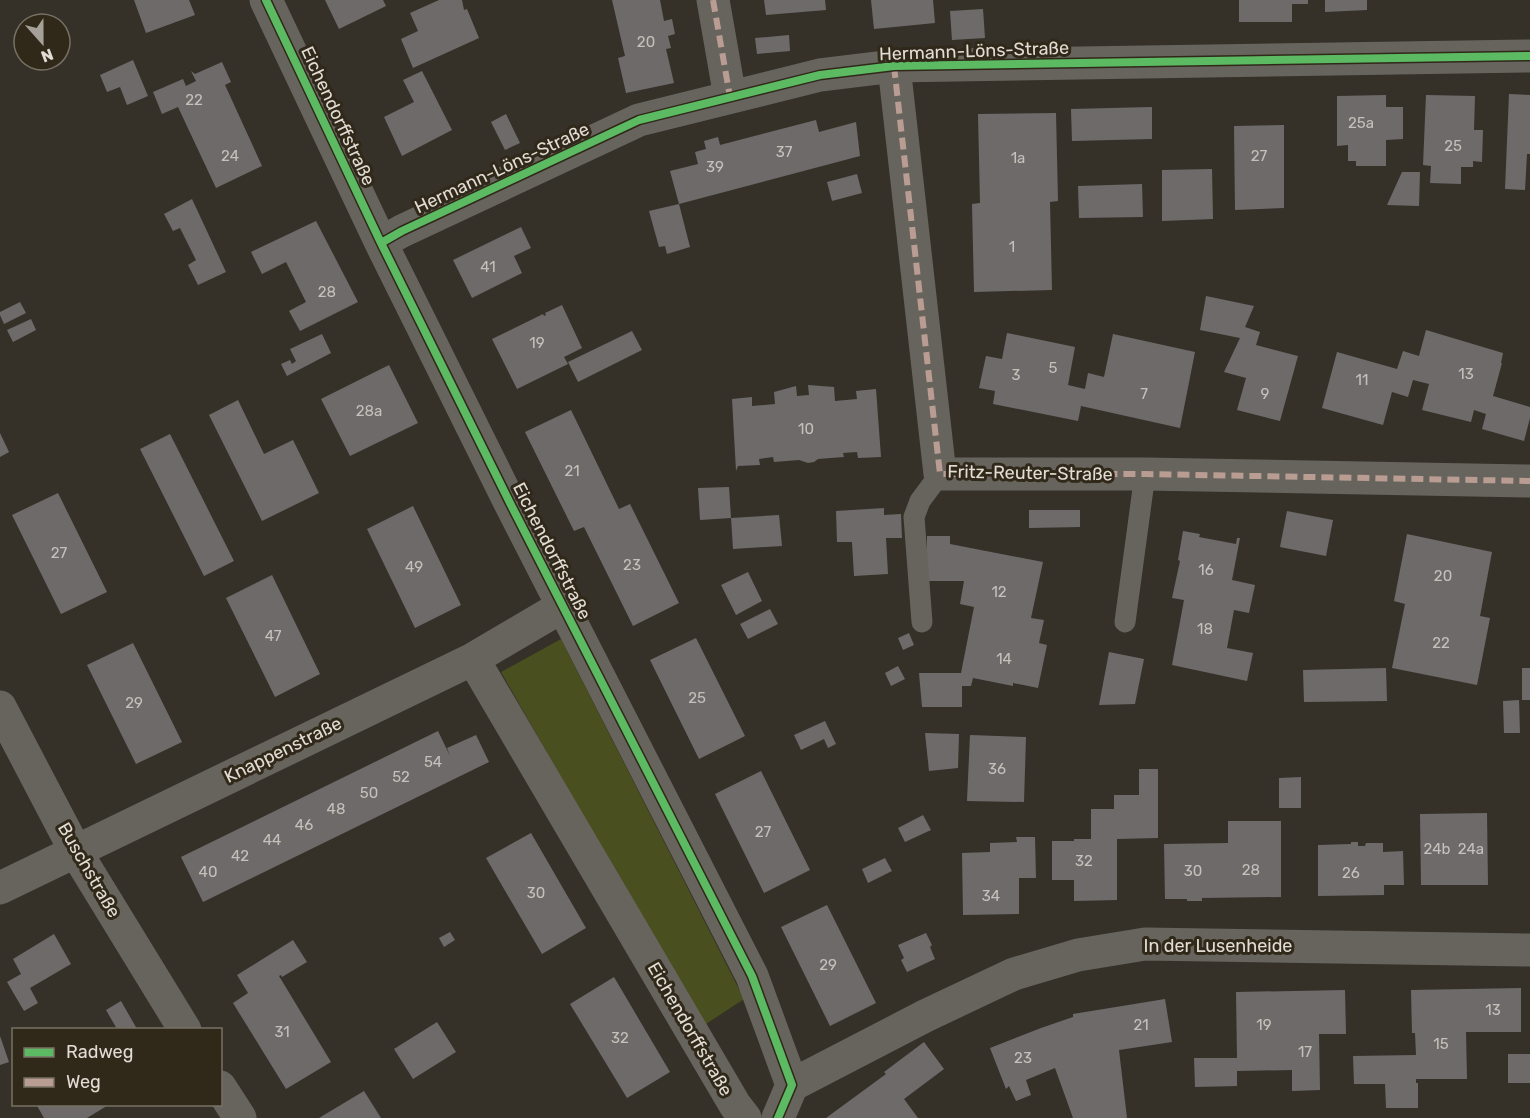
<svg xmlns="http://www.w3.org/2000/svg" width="1530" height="1118" font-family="Rubik,sans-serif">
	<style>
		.green { fill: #494f1e }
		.building { fill: #6e6a6a }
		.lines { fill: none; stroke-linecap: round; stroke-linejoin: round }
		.lane { stroke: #67645e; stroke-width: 21 }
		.street { stroke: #67645e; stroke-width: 33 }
		.quiet { stroke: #b99d93; stroke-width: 6; stroke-dasharray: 12 6; stroke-linecap: butt }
		.cycleway-casing { stroke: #30291a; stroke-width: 11 }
		.cycleway { stroke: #5cba63; stroke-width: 8 }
		.labels { text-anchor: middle; stroke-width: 6; stroke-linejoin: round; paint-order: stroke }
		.number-label { font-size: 15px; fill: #c5c0ba }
		.street-label { font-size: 18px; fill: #e2ddd4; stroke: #30291a }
	</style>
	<rect width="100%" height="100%" fill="#353129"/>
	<path class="green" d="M561 639 744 999 703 1026 501 672Z"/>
	<path class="building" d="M134 0H189L195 15 146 33Z
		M325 0H383L386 6 339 29Z
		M439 0H462L464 10 467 9 479 38 413 68 401 39 418 31 410 13Z
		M612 0H660L664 21 672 19 675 34 668 36 671 48 666 49 674 83 626 93 618 58 625 56Z
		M764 0H825L826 10 766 15Z
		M871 0H933L935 23 874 29Z
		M1239 0H1308V4H1292V22H1239Z
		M1325 0H1367V10L1325 12Z
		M983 9 985 38 952 40 950 11Z
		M789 35 790 51 757 54 755 38Z
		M133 60 148 96 127 105 120 87 107 92 100 75Z
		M222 62 231 82 225 85 262 166 216 188 178 107 162 114 153 92 183 79 186 86 196 81 191 71 195 74Z
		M422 71 452 130 402 156 384 117 414 102 403 80Z
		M1509 94 1530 95V154H1527L1525 190 1505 189Z
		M1386 95V107H1403V139L1386 140V166H1356V161H1348V145L1337 146V96Z
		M1426 95 1475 96 1474 130H1483L1482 162 1473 161V167H1461V184L1430 183 1431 166 1423 165Z
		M1152 107V139L1072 141 1071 109Z
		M1056 113 1058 201 1050 202 1052 290 974 292 972 204 980 203 978 114Z
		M506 114 520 143 505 150 491 122Z
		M816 120 819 132 856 122 860 156 679 204 670 171 698 164 695 152 706 149 704 141 718 137 720 145Z
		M1284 125V208L1235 210 1234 126Z
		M1212 169 1213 219 1162 221V170Z
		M1402 172H1420L1419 206 1387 205Z
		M857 174 862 193 832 201 827 182Z
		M1142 184 1143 217 1079 218 1078 186Z
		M192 199 226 272 198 285 188 265 196 260 180 228 173 231 164 214Z
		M679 204 690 247 667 254 665 246 659 247 649 211Z
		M316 221 358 302 300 331 289 311 306 302 286 262 262 274 251 252Z
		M521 227 531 248 514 256 522 273 472 298 453 260Z
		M1206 296 1254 306 1245 327 1260 332 1256 345 1298 356 1280 421 1237 410 1246 378 1224 372 1240 338 1200 330Z
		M20 302 26 313 4 324 0 315V312Z
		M562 305 582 348 564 357 568 364 517 389 492 339 543 314 544 316 546 315 545 313Z
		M31 319 36 330 13 342 7 330Z
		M1426 330 1503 353 1501 363H1502L1493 396 1530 407V418L1524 441 1482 429 1486 414 1474 410 1471 422 1422 410 1429 384 1413 380 1408 397 1392 392 1383 425 1322 408 1337 352 1397 369 1403 351 1419 356Z
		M632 331 642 350 578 382 568 362Z
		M1007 333 1075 347 1068 385 1085 389 1088 373 1104 377 1113 334 1195 352 1180 428 1081 406 1078 421 993 404 995 391 979 388 986 356 1002 359Z
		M322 334 331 353 287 376 281 364 290 360 292 364 296 361 290 349Z
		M389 365 418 423 350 456 321 399Z
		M808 385 834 387 835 401 857 399 856 391 876 389 881 457 858 458 857 452 843 453 844 457 818 459 814 462 808 463 799 460 774 462 773 457 759 459 760 465 738 466 736 471 732 399 752 397V406L775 404 774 392 796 386 797 396 809 395Z
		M238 400 264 454 293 440 319 493 262 521 209 415Z
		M571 410 619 509 630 504 679 603 633 626 584 527 574 531 525 432Z
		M0 433 9 452 0 457Z
		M170 434 234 561 204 576 140 449Z
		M729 487 731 518 700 520 698 488Z
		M58 493 107 592 61 614 12 515Z
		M413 506 461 605 415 628 367 529Z
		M884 508V515L901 514 902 538H886L888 574 854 576 852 542H837L836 511Z
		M1029 510H1080V527L1029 528Z
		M1287 511 1333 520 1326 556 1280 547Z
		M779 515 782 546 733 549 731 518Z
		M1183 531 1200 534 1199 537 1236 544 1237 538H1240L1232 580 1255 585 1249 613 1234 610 1227 648 1253 653 1247 681 1172 665 1184 600 1172 598 1180 561 1178 560Z
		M1407 534 1492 552 1480 616 1490 618 1477 685 1392 668 1405 604 1394 601Z
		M927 536H950V544L1043 562 1031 618 1044 620 1039 643 1047 645 1038 688 1013 683V686L973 678 971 686H962V707H922L919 673H961L974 607 960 604 964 581H927Z
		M748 572 762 601 736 615 721 585Z
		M272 575 320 674 275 697 226 598Z
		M770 609 778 624 748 639 740 624Z
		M909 633 914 645 903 650 898 638Z
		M696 638 745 736 699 759 650 660Z
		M133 643 182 742 136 764 87 665Z
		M1109 652 1144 659 1135 704 1099 705Z
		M898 666 905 679 891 686 885 673Z
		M1386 668 1387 701 1304 702 1303 670Z
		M1522 668H1530V700H1522Z
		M1519 700 1520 733H1504L1503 701Z
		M825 721 836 744 828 748 824 739 801 750 794 735Z
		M438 731 450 756 447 748 476 735 489 762 203 902 181 857Z
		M925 733 959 734 958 768 929 771Z
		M970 735 1026 737 1024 802 967 801Z
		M1139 769H1158V838L1117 839V900L1074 901V880H1052V841H1074V839H1091V809H1114V795H1139Z
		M761 771 810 870 764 893 715 794Z
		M1301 777V808H1279V778Z
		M1487 813 1488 885H1421L1420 814Z
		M923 815 931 830 905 842 898 828Z
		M1228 821H1281V897L1202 898V901H1187V899H1165L1164 844 1228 843Z
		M531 833 586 928 542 954 486 858Z
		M1016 837H1035L1036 878H1019V914L963 915 962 853 990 852V843L1017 842Z
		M1351 842H1358V846H1365L1366 843H1383V852L1403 851 1404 885H1384V895L1318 896V845L1351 844Z
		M885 858 892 871 868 883 862 869Z
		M827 905 876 1003 830 1026 781 927Z
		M450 932 455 940 444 947 439 938Z
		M926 933 932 945 930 947 935 959 907 972 901 960 904 958 898 945Z
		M54 934 71 964 30 988 38 1003 24 1011 7 982 21 974 13 959Z
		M293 940 307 962 282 977 281 975 279 976 331 1062 286 1089 233 1003 248 993 237 975Z
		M614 977 670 1072 627 1098 570 1004Z
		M1521 988V1032H1466L1467 1079H1416V1083H1418V1108H1386L1385 1084H1354L1353 1056 1416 1055 1415 1033H1412L1411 990Z
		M1345 990 1346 1034H1319L1320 1090 1292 1091V1070L1237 1071V1086L1195 1087 1194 1058H1237L1236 992Z
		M1165 999 1172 1042 1119 1050 1127 1118H1073L1055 1068 1026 1080 1031 1095 1016 1101 1009 1086 1006 1089 990 1048 1041 1028 1073 1017V1014Z
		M121 1001 137 1029H117L106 1010Z
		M437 1022 456 1052 413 1079 394 1049Z
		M0 1036 9 1062 0 1065Z
		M924 1042 944 1069 904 1099 918 1118H826L886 1074 884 1072Z
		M1508 1054H1530V1083H1508Z
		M364 1091 381 1118H319Z
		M36 1104H110L87 1118H44Z"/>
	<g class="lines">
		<path class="lane" d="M922 622 914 517 920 501 940 474
			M1125 622 1145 474"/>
		<path class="street" d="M266 0 381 243 511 505 752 976 792 1085 778 1118
			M713 0 730 97
			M894 66 940 474H1145L1530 481
			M381 243 402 231 639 120 820 75 894 66 1530 56
			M473 659 735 1105 745 1118
			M0 707 76 852 185 1030
			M0 888 473 659 563 606
			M792 1085 925 1016 1014 974 1078 955 1145 944 1530 950
			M220 1087 240 1118"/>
		<path class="quiet" d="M713 0 730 97
			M894 66 940 474H1145L1530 481"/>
		<g class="cycleway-casing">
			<path id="cycleway" d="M266 0 381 243 511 505 752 976 792 1085 778 1118
				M381 243 402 231 639 120 820 75 894 66 1530 56"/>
		</g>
		<use href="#cycleway" class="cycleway"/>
	</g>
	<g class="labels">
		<g class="number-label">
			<text x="646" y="47">20</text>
			<text x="194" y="105">22</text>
			<text x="1361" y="128">25a</text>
			<text x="1453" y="151">25</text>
			<text x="784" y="157">37</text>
			<text x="230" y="161">24</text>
			<text x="1259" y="161">27</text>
			<text x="1018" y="163">1a</text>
			<text x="715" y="172">39</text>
			<text x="1012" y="252">1</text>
			<text x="488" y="272">41</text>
			<text x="327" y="297">28</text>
			<text x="537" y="348">19</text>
			<text x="1053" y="373">5</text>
			<text x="1466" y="379">13</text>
			<text x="1016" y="380">3</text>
			<text x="1362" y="385">11</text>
			<text x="1144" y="399">7</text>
			<text x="1265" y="399">9</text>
			<text x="369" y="416">28a</text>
			<text x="806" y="434">10</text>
			<text x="572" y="476">21</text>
			<text x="59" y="558">27</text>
			<text x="632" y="570">23</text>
			<text x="414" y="572">49</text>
			<text x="1206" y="575">16</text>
			<text x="1443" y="581">20</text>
			<text x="999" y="597">12</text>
			<text x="1205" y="634">18</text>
			<text x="273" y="641">47</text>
			<text x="1441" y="648">22</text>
			<text x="1004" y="664">14</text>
			<text x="697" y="703">25</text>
			<text x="134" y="708">29</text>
			<text x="433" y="767">54</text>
			<text x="997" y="774">36</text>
			<text x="401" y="782">52</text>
			<text x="369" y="798">50</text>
			<text x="336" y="814">48</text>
			<text x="304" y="830">46</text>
			<text x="763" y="837">27</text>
			<text x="272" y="845">44</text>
			<text x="1437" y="854">24b</text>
			<text x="1471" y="854">24a</text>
			<text x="240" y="861">42</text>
			<text x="1084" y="866">32</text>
			<text x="1251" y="875">28</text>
			<text x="1193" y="876">30</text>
			<text x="208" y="877">40</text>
			<text x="1351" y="878">26</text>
			<text x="536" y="898">30</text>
			<text x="991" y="901">34</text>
			<text x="828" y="970">29</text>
			<text x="1493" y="1015">13</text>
			<text x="1141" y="1030">21</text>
			<text x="1264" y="1030">19</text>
			<text x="282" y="1037">31</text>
			<text x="620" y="1043">32</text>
			<text x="1441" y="1049">15</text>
			<text x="1305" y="1057">17</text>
			<text x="1023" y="1063">23</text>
		</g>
		<g class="street-label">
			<text transform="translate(974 51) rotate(-2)" y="6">Hermann-Löns-Straße</text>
			<text transform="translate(338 116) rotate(65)" y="6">Eichendorffstraße</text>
			<text transform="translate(502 168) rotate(-25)" y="6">Hermann-Löns-Straße</text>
			<text transform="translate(1030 473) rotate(1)" y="6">Fritz-Reuter-Straße</text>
			<text transform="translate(552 551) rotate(63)" y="6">Eichendorffstraße</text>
			<text transform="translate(283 750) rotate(-26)" y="6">Knappenstraße</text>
			<text transform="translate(89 870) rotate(60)" y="6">Buschstraße</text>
			<text x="1218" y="952">In der Lusenheide</text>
			<text transform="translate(690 1029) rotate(60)" y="6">Eichendorffstraße</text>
		</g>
	</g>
	<rect x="12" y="1028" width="210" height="78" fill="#30291a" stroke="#777164" stroke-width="1.5"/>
	<rect x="24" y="1048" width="30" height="9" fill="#5cba63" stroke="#777164" stroke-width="1.5"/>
	<text x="66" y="1058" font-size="18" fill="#e2ddd4">Radweg</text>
	<rect x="24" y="1078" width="30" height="9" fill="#b99d93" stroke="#777164" stroke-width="1.5"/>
	<text x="66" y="1088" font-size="18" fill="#e2ddd4">Weg</text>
	<g transform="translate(42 42) rotate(159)"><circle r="28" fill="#30291a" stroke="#777164" stroke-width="1.5"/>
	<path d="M0-4.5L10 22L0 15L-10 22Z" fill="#a5a198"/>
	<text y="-9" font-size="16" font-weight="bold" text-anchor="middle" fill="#e2ddd4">N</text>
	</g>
</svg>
